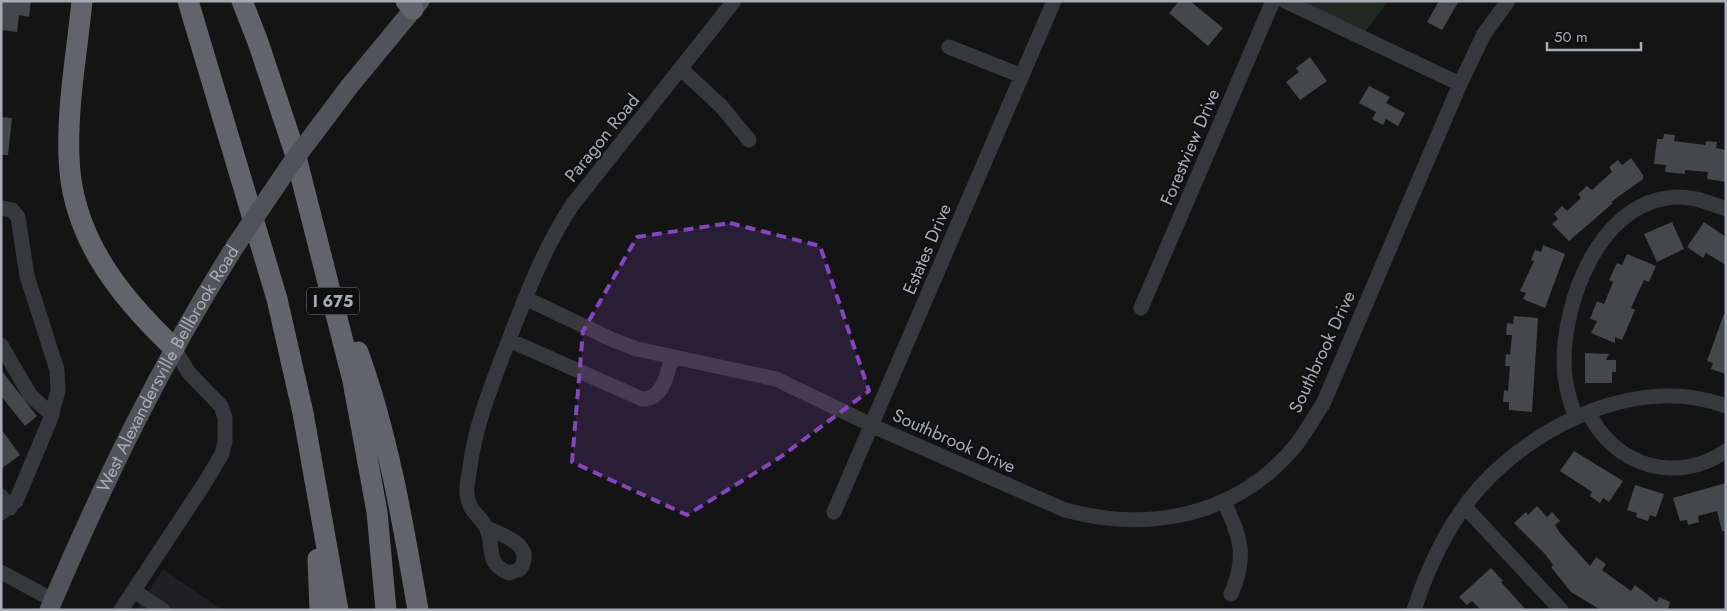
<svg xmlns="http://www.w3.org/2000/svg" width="1727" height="611" font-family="Jost,sans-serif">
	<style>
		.built { fill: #202022 }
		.green { fill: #222923 }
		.building { fill: #46474a }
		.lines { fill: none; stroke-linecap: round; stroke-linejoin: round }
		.minor { stroke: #37383b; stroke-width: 15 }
		.major { stroke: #515358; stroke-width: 19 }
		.highway { stroke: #62646a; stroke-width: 21 }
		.major-bridge { stroke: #515358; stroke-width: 19 }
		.marked { fill: #8445bd; fill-opacity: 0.2; stroke: #8445bd; stroke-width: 4; stroke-dasharray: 10 6; stroke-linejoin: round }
		.labels { text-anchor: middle; stroke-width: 4; stroke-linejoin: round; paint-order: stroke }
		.shield { fill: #0f0f10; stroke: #797c83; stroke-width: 1 }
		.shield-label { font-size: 16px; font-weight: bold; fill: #a7abb4 }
		.street-label { font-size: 18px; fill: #a7abb4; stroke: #0f0f10 }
	</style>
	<rect width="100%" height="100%" fill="#141415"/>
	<path class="built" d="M163 569 222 610H137Z"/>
	<path class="green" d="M1285 1H1388L1361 38Z"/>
	<path class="building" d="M1 1H31L29 17 19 15 17 32 1 30Z
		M1179 1H1190L1223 28 1208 46 1169 13Z
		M1439 1H1459L1442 30 1427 22Z
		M1310 57 1327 81 1300 100 1286 82 1299 72 1296 68Z
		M1369 86 1390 97 1386 103 1405 113 1398 126 1386 119 1383 125 1372 119 1376 112 1359 103Z
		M1 117 12 118 8 155H1Z
		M1664 134 1675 135 1674 141 1705 145 1706 141 1717 142 1716 148 1726 150V182L1707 179 1708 172 1685 170V174L1665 172 1666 165 1654 164 1657 139H1663Z
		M1631 158 1643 175V179L1611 202 1613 203 1569 241 1552 224 1558 219 1554 214 1562 206 1567 211 1581 198 1578 194 1587 186 1592 190 1612 172 1609 167 1618 160 1622 165Z
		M1672 222 1684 249 1657 262 1644 234Z
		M1704 222 1726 237V265L1706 253 1703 258 1687 247Z
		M1543 245 1565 254 1545 308 1523 299 1526 293 1520 291 1534 261 1531 260 1535 250 1541 252Z
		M1627 254 1656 266 1649 282 1644 280 1631 308 1635 310 1622 340 1615 337V343L1591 333 1597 321 1590 319 1597 301 1604 304 1613 282 1609 280 1617 263 1622 265Z
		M1724 314 1726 315V374L1711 369 1713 363 1707 361Z
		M1514 316 1538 318 1532 412 1509 410V402H1503L1504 390 1508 391 1510 366H1505L1506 354 1510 355 1512 335H1506L1507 323 1513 324Z
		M1585 353 1609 354 1606 360H1616V372H1612V383H1585Z
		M1 370 37 416 25 426 1 396Z
		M1 429 20 455 1 469Z
		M1574 451 1623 481 1609 502 1603 498 1600 503 1590 496 1592 492 1560 471Z
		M1726 483V531H1722L1717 511 1698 516 1699 522 1688 525 1687 520 1680 521 1673 498Z
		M1635 485 1664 494 1656 517 1650 515 1648 521 1636 517 1637 513 1627 510Z
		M1537 506 1547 517 1552 512 1560 521 1555 525 1560 533 1590 566 1596 557 1606 564 1602 570 1631 591 1635 585 1657 602 1659 597 1670 602 1668 610H1601L1571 592 1551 567 1553 565 1545 554 1514 523 1526 512 1528 515Z
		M1491 568 1503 581 1501 582 1526 610H1481L1472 601 1467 605 1459 597Z"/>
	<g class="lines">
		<path class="minor" d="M1285 1 1460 84
			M949 47 1022 76
			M681 69 721 106 749 140
			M1 208 12 210 18 217 27 276 57 370 58 391 50 420 16 501 1 513
			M525 298 613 340 637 349 776 379 884 431 1065 510C1150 533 1238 516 1296 445 1306 432 1314 417 1323 404L1460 84 1484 34 1508 1
			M1141 308 1273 1
			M509 340 642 399C664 399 667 373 672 357
			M1 345 30 395 52 415
			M1589 413C1614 466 1677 485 1726 451
			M1576 418C1569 400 1564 382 1564 362 1564 301 1598 208 1667 198 1688 194 1707 202 1726 209
			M1 496 10 508
			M1224 501C1240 538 1248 555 1231 594
			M1466 508 1561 610
			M834 512 1054 1
			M487 528C505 536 535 545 520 569L509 573C484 563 495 548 487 529 481 515 469 514 467 494 466 485 469 476 470 467 475 428 489 392 503 355 523 304 542 250 573 204L734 1
			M1 572 53 600
			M134 591 163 610
			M121 610 204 484 222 454 225 441V418L221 406 189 373 174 348
			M1414 610C1428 567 1450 521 1480 487 1538 423 1640 374 1726 406"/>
		<g class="major">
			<path d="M349 87 420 1"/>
			<path id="s1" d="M49 610C103 483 162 361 236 245"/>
		</g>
		<path class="highway" d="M82 1C77 52 67 105 69 157 71 236 119 296 174 348
			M188 1 277 299 303 413 338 610
			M242 1 258 42 295 153 353 381 377 512 386 610
			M406 1 413 9
			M358 352C388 435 403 523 418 610
			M318 559 320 610"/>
		<path class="major-bridge" d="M236 245 291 164 349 87"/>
	</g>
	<path class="marked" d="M730 223 820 246 869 391 779 458 687 515 572 462 583 331 637 237Z"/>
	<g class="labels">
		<rect class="shield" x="307" y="287.5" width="52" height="27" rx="4"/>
		<g class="shield-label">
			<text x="333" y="307">I 675</text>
		</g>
		<g class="street-label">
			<text transform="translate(602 138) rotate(-51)" y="6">Paragon Road</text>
			<text transform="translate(1190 147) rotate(-67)" y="6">Forestview Drive</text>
			<text transform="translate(927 249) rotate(-67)" y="6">Estates Drive</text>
			<text transform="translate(1322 352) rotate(-65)" y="6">Southbrook Drive</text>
			<text dy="6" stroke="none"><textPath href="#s1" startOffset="269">West Alexandersville Bellbrook Road</textPath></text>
			<text transform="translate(954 441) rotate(24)" y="6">Southbrook Drive</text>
		</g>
	</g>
	<rect width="1727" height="611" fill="none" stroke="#a7abb4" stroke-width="5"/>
	<path d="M1547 42v8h94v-8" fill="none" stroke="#a7abb4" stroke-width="2.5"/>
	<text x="1554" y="42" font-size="15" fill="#a7abb4" stroke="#0f0f10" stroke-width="4" paint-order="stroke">50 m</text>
</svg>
